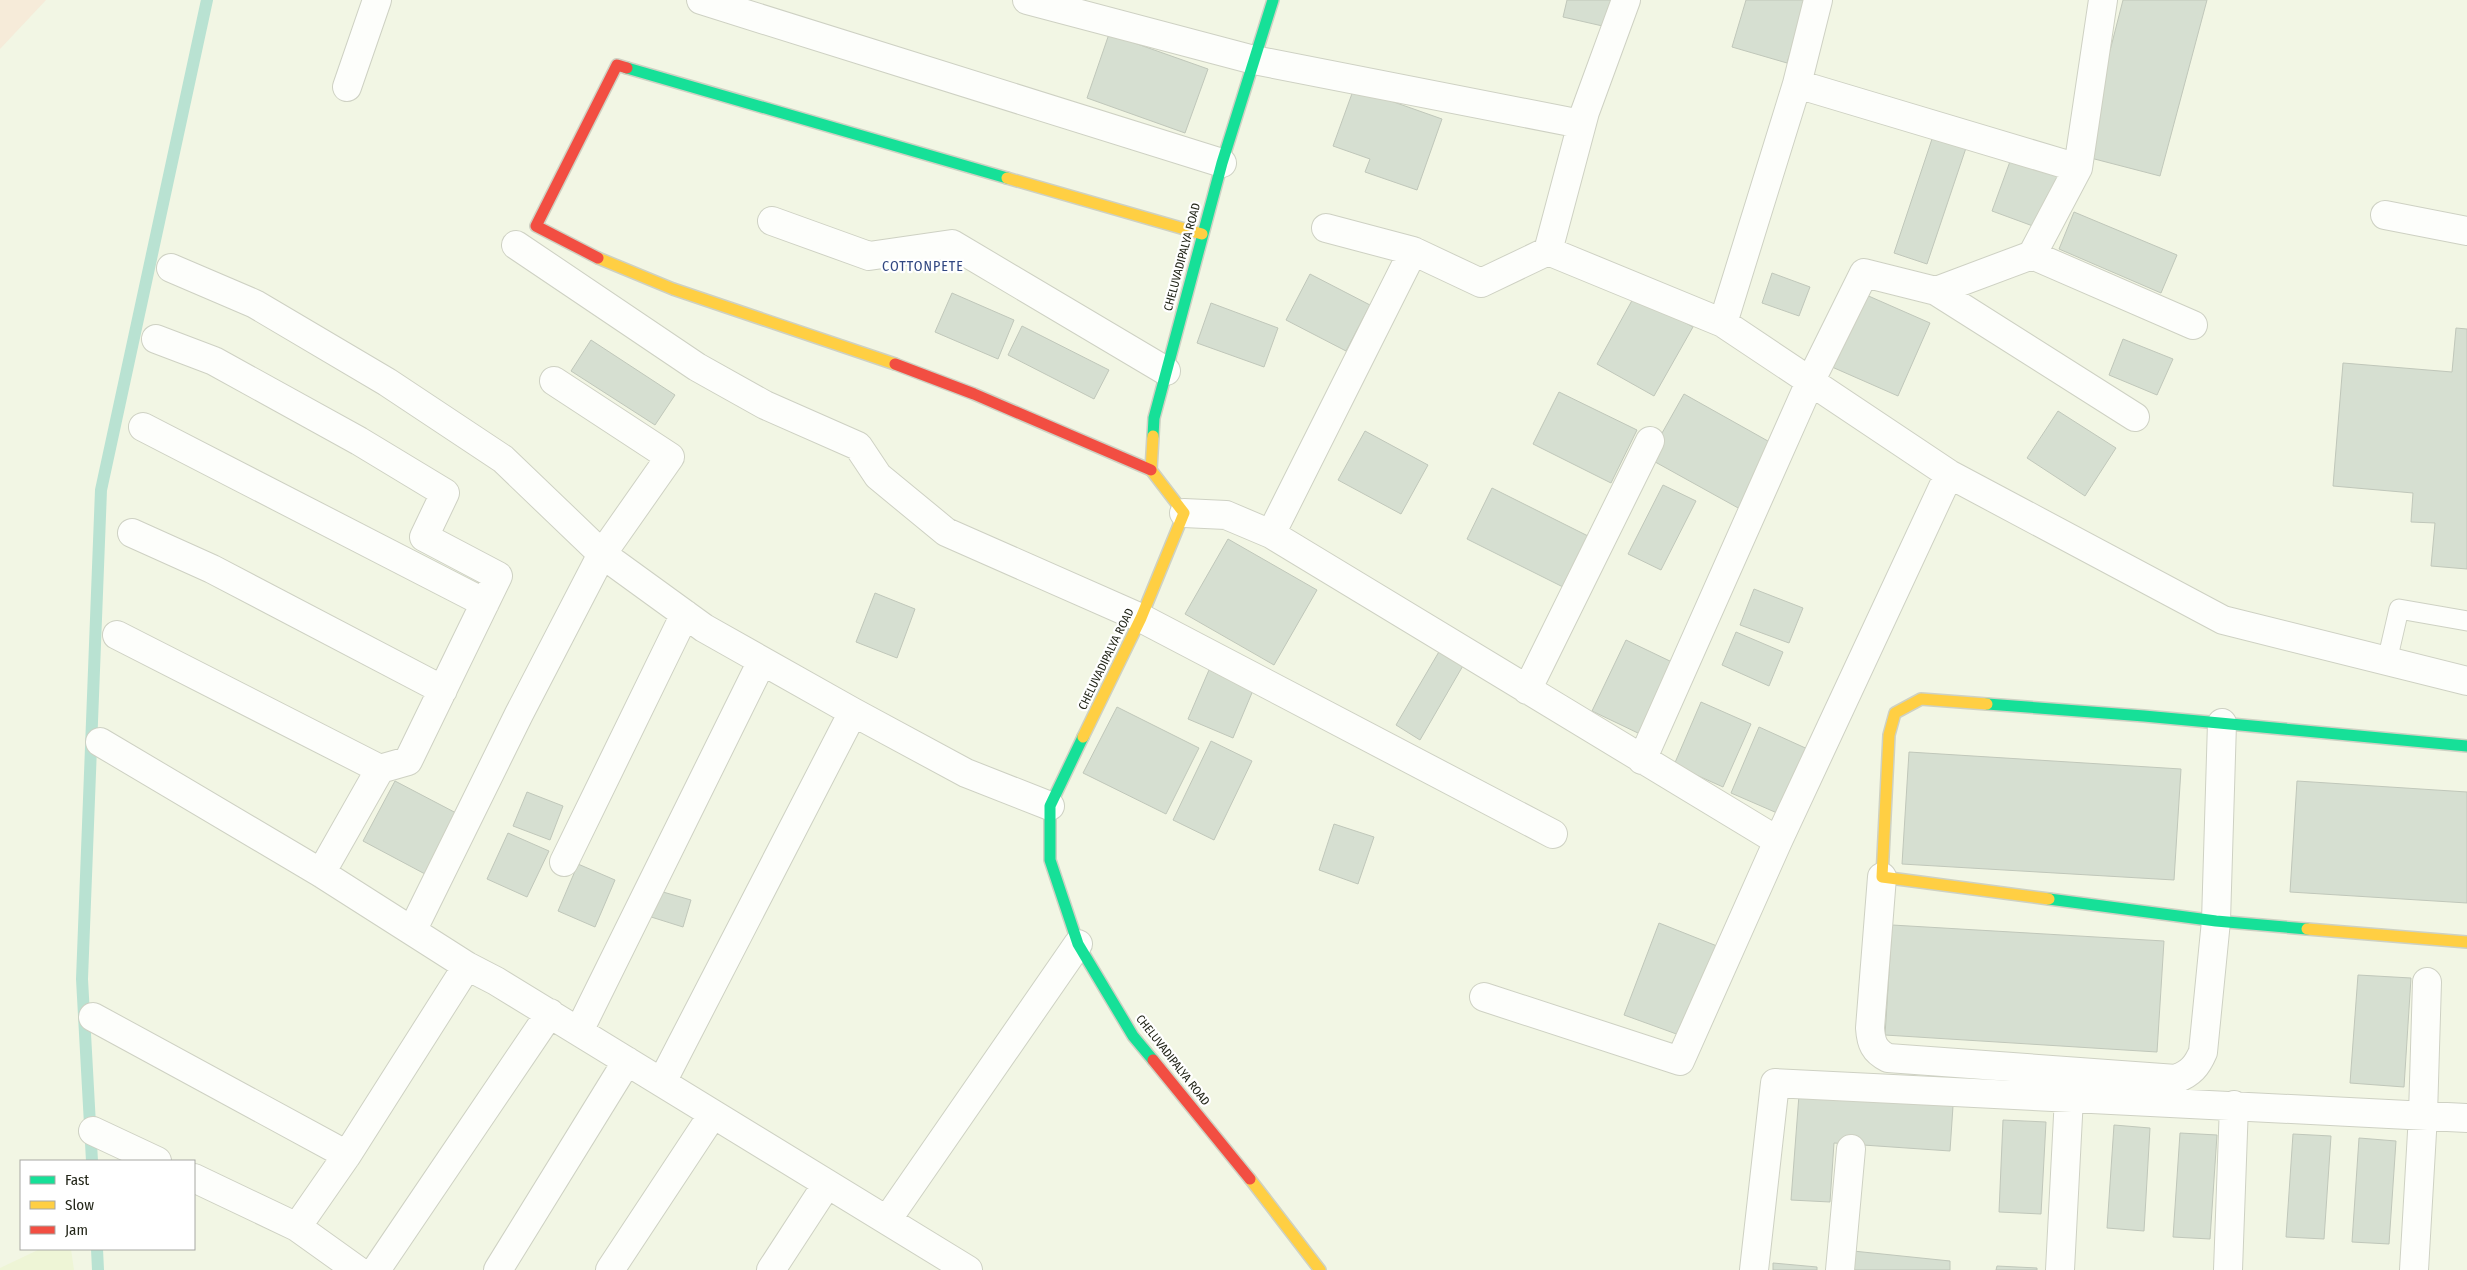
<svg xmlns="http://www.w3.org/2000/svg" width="2467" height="1270" font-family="'Fira Sans Condensed',sans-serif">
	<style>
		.built { fill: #eef5d6 }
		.green { fill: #f6ebd9 }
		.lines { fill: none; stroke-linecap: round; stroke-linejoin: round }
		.stream { stroke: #b9e2d2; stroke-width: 12 }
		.building { fill: #d6dfd1; stroke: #c0c7ba }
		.lane-casing { stroke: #ced1c3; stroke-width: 21 }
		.street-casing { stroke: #ced1c3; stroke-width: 30 }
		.fast-casing { stroke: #ced1c3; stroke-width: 14 }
		.slow-casing { stroke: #ced1c3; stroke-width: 14 }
		.jam-casing { stroke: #ced1c3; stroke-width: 14 }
		.lane { stroke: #fdfefb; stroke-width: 19 }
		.street { stroke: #fdfefb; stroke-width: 28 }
		.fast { stroke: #16e098; stroke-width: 11 }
		.slow { stroke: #ffcf43; stroke-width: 11 }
		.jam { stroke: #f24e42; stroke-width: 11 }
		.labels { text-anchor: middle; stroke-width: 4.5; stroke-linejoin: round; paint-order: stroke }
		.street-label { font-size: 12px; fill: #232619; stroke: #fff }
		.neighbourhood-label { font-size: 14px; letter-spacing: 1px; fill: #314781; stroke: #fff }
	</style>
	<rect width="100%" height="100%" fill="#f2f6e4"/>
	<path class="built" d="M40 1249H71L74 1270H0V1268Z"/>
	<path class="green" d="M0 0H46L0 49Z"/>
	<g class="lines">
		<path class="stream" d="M92 1161 82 979 101 490 207 0
			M97 1249 98 1270"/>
	</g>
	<path class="building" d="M1567 0H1613L1607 27 1563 17Z
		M1746 0H1806L1787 63 1732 47Z
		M2123 0H2207L2160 176 2083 156Z
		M1109 34 1208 69 1185 133 1087 98Z
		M1354 88 1442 119 1417 190 1365 172 1370 159 1333 146Z
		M1934 133 1967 145 1927 264 1894 253Z
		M2012 156 2060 173 2041 229 1992 211Z
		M2074 212 2177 255 2161 293 2059 249Z
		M1772 273 1810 287 1799 316 1762 303Z
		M1310 274 1370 305 1346 351 1286 320Z
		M952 293 1014 320 998 359 935 332Z
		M1864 294 1930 323 1898 396 1832 367Z
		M1635 295 1693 327 1654 396 1597 364Z
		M1211 303 1278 328 1264 367 1197 343Z
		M1022 326 1109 370 1094 399 1008 355Z
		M2456 328 2467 329V569L2431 566 2435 523 2411 522 2413 493 2333 486 2343 363 2452 372Z
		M2123 339 2173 359 2157 395 2109 375Z
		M591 340 675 395 655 425 571 371Z
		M1559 392 1637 430 1611 483 1533 444Z
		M1684 394 1775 445 1740 509 1648 458Z
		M2058 411 2116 448 2085 496 2027 458Z
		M1365 431 1428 465 1401 514 1338 480Z
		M1663 485 1696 501 1661 570 1628 554Z
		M1492 488 1592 538 1567 589 1467 539Z
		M1228 539 1317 590 1274 665 1185 614Z
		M1754 589 1803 608 1789 643 1740 625Z
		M875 593 915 609 897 658 856 642Z
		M1736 632 1783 652 1769 686 1722 665Z
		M1626 640 1674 663 1640 734 1592 711Z
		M1440 650 1464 664 1420 740 1396 725Z
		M1209 670 1254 688 1233 738 1188 719Z
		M1701 702 1751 724 1723 787 1674 765Z
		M1117 707 1199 748 1166 814 1083 773Z
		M1759 727 1812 751 1784 816 1731 793Z
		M1211 741 1252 761 1214 840 1173 820Z
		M1909 752 2181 769 2174 880 1902 864Z
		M395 781 458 814 425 874 363 841Z
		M2297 781 2467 792V903L2290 892Z
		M527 792 563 806 550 840 513 826Z
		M1334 824 1374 837 1358 884 1319 870Z
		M508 833 549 851 527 897 487 879Z
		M578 864 615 880 595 927 558 911Z
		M656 890 691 900 683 927 648 916Z
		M1659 923 1717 946 1682 1036 1624 1015Z
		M1892 925 2164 941 2157 1052 1885 1035Z
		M2358 975 2411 978 2404 1087 2350 1083Z
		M1799 1095 1953 1106 1950 1151 1834 1143 1830 1202 1791 1200Z
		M2003 1120 2046 1122 2041 1214 1999 1212Z
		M2114 1125 2150 1128 2144 1231 2107 1228Z
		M2180 1133 2217 1135 2210 1239 2173 1237Z
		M2293 1134 2331 1136 2324 1239 2286 1237Z
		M2359 1138 2396 1141 2389 1244 2352 1242Z
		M1853 1251 1950 1261V1270H1851Z
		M1773 1263 1817 1267V1270H1773Z
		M1997 1266 2037 1268V1270H1996Z"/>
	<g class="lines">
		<g class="lane-casing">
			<path id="lane" d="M2387 661 2399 609 2467 621"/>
		</g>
		<g class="street-casing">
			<path id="street" d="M701 0 1222 163
				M1027 0 1254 60 1581 124
				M1797 84 1818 0
				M347 87 377 0
				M2385 215 2467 231
				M772 221 869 256 952 244 1166 371
				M1326 228 1413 251 1481 283 1548 251 1585 112 1626 0
				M516 245 697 367 765 405 858 446 878 476 946 532 1141 618 1553 834
				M1548 251 1723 323 1949 474 2223 620 2467 681
				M2032 255 2193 325
				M171 268 255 304 387 382 503 459 602 554 704 628 853 712 966 773 1050 806
				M1936 291 2032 255 2078 168 2103 0
				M1723 323 1797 84 2078 168
				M143 427 485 603
				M1184 513 1226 515 1271 534 1778 841
				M132 533 212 569 443 690
				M1271 534 1413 251
				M117 635 380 769 408 761 498 576 424 537 445 493 359 441 214 361 156 339
				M1527 690 1650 441
				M100 742 321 873 467 966 496 981 968 1270
				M1642 760 1810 382 1864 273 1936 291 2135 417
				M564 862 685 614
				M321 873 380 769
				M1882 877 1870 1028C1871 1043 1874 1051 1888 1058L2176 1079C2191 1073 2197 1066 2203 1052L2216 921 2222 723
				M413 929 519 714 602 554 670 457 554 381
				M1484 997 1680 1061 1778 841 1949 474
				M93 1017 347 1155
				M579 1031 762 661
				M662 1082 853 712
				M93 1131 157 1161
				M194 1178 297 1227 357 1270
				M887 1220 1078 944
				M297 1227 347 1155 467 966
				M376 1270 550 1013
				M498 1270 627 1061
				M610 1270 713 1114
				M771 1270 827 1184
				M1754 1270 1775 1083 2467 1118
				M1840 1270 1851 1149
				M2060 1270 2069 1097
				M2228 1270 2234 1105
				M2414 1270 2423 1115 2427 982"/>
		</g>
		<g class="fast-casing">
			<path id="fast" d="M627 68 1007 178
				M1153 436 1154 418 1222 163 1273 0
				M1987 704 2144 716 2467 746
				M1083 737 1050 806V860L1078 944 1133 1036 1153 1060
				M2049 899 2216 921 2307 929"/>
		</g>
		<g class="slow-casing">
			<path id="slow" d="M1007 178 1202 234
				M598 258 673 289 895 364
				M1987 704 1921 699 1895 713 1889 735 1882 877 2049 899
				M1083 737 1141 618 1184 513 1151 470 1153 436
				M2307 929 2467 942
				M1250 1179 1320 1270"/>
		</g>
		<g class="jam-casing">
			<path id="jam" d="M598 258 536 226 617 65 627 68
				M895 364 974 394 1151 470
				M1153 1060 1250 1179"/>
		</g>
		<use href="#lane" class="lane"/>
		<use href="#street" class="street"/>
		<use href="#fast" class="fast"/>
		<use href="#slow" class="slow"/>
		<use href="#jam" class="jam"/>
	</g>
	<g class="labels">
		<g class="street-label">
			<text transform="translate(1182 257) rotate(-75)" y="4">CHELUVADIPALYA ROAD</text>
			<text transform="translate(1106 659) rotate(-64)" y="4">CHELUVADIPALYA ROAD</text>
			<text transform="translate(1173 1060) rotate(52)" y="4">CHELUVADIPALYA ROAD</text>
		</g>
		<g class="neighbourhood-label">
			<text x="923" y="271">COTTONPETE</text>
		</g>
	</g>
	<rect x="20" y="1160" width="175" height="90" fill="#ffffff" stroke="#a7a8a3"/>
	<rect x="30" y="1176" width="25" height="8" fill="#16e098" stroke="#a7a8a3"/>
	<text x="65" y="1185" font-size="15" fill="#232619">Fast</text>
	<rect x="30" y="1201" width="25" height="8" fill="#ffcf43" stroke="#a7a8a3"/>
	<text x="65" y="1210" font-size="15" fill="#232619">Slow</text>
	<rect x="30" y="1226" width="25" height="8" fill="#f24e42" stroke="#a7a8a3"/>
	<text x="65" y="1235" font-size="15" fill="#232619">Jam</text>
</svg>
